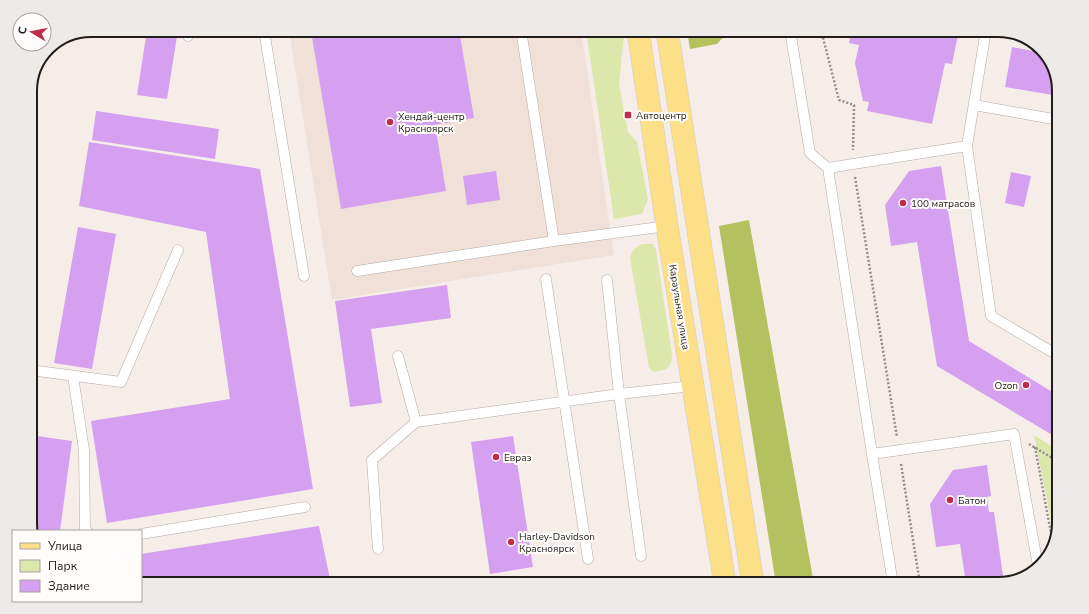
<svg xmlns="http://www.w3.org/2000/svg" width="1089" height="614" font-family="'Nunito Sans',sans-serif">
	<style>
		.built { fill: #f0e0d8 }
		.green { fill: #dce7ac }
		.forest { fill: #b3c25f }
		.building { fill: #d6a0f0 }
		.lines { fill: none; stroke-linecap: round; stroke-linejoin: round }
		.lane-casing { stroke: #b4aba7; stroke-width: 11 }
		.primary-casing { stroke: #cecdcd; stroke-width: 23 }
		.path { stroke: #948e8a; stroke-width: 2.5; stroke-dasharray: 2 2; stroke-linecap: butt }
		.lane { stroke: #fff; stroke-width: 10 }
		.primary { stroke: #fddf88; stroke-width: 22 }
		.poi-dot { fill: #be2d4c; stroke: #fffcfa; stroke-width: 1.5 }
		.labels { text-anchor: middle; stroke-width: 4; stroke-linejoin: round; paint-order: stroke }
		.poi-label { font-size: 10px; fill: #201d1b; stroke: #fffcfa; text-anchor: start }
		.street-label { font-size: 10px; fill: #201d1b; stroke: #fffcfa }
		.rim { fill: none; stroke: #201d1b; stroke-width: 2 }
	</style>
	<rect width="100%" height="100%" fill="#f6ede8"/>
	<path class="built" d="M289 30H581L614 255 332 300Z"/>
	<path class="green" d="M586 30H623L624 36 619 84 628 132 637 142 648 199 642 214 614 219Z
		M643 244H653L656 250 672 355 671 363 667 369 654 372 649 368 630 258C632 250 635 247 643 244Z
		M1034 435 1059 451V523L1055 540Z"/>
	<path class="forest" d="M687 30H730L717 44 690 49Z
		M749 220 814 584H776L719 226Z"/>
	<path class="building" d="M147 30H178L167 99 137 95Z
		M315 30H459L474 118 435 125 446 191 341 209 311 31Z
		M852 30H935L958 35 952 64 945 63 932 124 867 111 869 102 863 101 855 63 859 45 849 43Z
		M1012 47 1044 53 1051 60 1059 87V96L1005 87Z
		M96 111 219 129 215 159 92 140Z
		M89 142 260 169 313 489 107 523 91 421 230 399 206 232 79 206Z
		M941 166 969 341 1059 396V439L937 366 917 242 891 246 885 205 909 171Z
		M496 171 500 200 467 205 463 176Z
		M1011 172 1031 176 1024 207 1005 203Z
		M78 227 116 234 92 369 54 363Z
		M447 285 451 318 371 329 382 403 350 407 335 301Z
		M37 436 72 441 60 531H32L30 527V486Z
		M513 436 533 567 490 574 471 442Z
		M987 465 991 496 987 497 989 512H994L1004 583 998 584H966L960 544 936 547 930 504 953 470Z
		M319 526 331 584H241L240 578 204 584H141V554Z"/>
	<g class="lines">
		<g class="lane-casing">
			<path id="lane" d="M186 30 188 36
				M264 30 304 276
				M521 30 554 241 667 226
				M790 30 810 153 828 168 872 454
				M974 105 1059 120
				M967 146 986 30
				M828 168 967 146 991 316 1059 356
				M357 271 554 241
				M546 279 588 559
				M607 280 619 394 641 556
				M398 356 416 422
				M30 370 121 382 178 250
				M73 376 84 450 85 530 87 531
				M141 534 305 507
				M378 549 372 460 416 422 619 394 693 386
				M893 584 872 454 1014 434 1038 566"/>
		</g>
		<g class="primary-casing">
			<path id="primary" d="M638 30 667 226 725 584
				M667 30 753 584"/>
		</g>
		<path class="path" d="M821 30 839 100 854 105 853 150
			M855 177 897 437
			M1029 444 1059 462
			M1035 447 1053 544
			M901 464 920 584
			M1052 535H1056"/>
		<use href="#lane" class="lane"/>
		<use href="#primary" class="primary"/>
	</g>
	<g class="poi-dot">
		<rect x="624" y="111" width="8" height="8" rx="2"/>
		<circle cx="390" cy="122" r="4"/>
		<circle cx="903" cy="203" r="4"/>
		<circle cx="1026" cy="385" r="4"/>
		<circle cx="496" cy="457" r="4"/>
		<circle cx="950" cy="500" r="4"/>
		<circle cx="511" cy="542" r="4"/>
	</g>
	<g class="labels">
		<g class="poi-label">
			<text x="636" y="119">Автоцентр</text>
			<text x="398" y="120">Хендай-центр<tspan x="398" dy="12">Красноярск</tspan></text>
			<text x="911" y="207">100 матрасов</text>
			<text x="1018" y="389" text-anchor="end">Ozon</text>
			<text x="504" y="461">Евраз</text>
			<text x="958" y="504">Батон</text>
			<text x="519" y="540">Harley-Davidson<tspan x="519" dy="12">Красноярск</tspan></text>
		</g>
		<g class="street-label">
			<text transform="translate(680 307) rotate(81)" y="4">Караульная улица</text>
		</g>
	</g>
	<path d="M0 0H1089V614H0ZM91 37H998A54 54 0 0 1 1052 91V523A54 54 0 0 1 998 577H91A54 54 0 0 1 37 523V91A54 54 0 0 1 91 37Z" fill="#edeae8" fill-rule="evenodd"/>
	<path class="rim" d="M91 37H998A54 54 0 0 1 1052 91V523A54 54 0 0 1 998 577H91A54 54 0 0 1 37 523V91A54 54 0 0 1 91 37Z"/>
	<rect x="12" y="530" width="130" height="72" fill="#fffcfa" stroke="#a6a3a1"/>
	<rect x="20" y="543" width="20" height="6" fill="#fddf88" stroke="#a6a3a1"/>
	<text x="48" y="550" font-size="12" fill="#201d1b">Улица</text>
	<rect x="20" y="560" width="20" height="12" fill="#dce7ac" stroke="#a6a3a1"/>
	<text x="48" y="570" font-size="12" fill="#201d1b">Парк</text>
	<rect x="20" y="580" width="20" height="12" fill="#d6a0f0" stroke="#a6a3a1"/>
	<text x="48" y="590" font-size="12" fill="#201d1b">Здание</text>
	<g transform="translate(32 32) rotate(280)"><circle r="19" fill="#fffcfa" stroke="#a6a3a1"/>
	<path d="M0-3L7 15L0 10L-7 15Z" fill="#be2d4c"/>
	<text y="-6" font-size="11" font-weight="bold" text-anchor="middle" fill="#201d1b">С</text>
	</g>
</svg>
